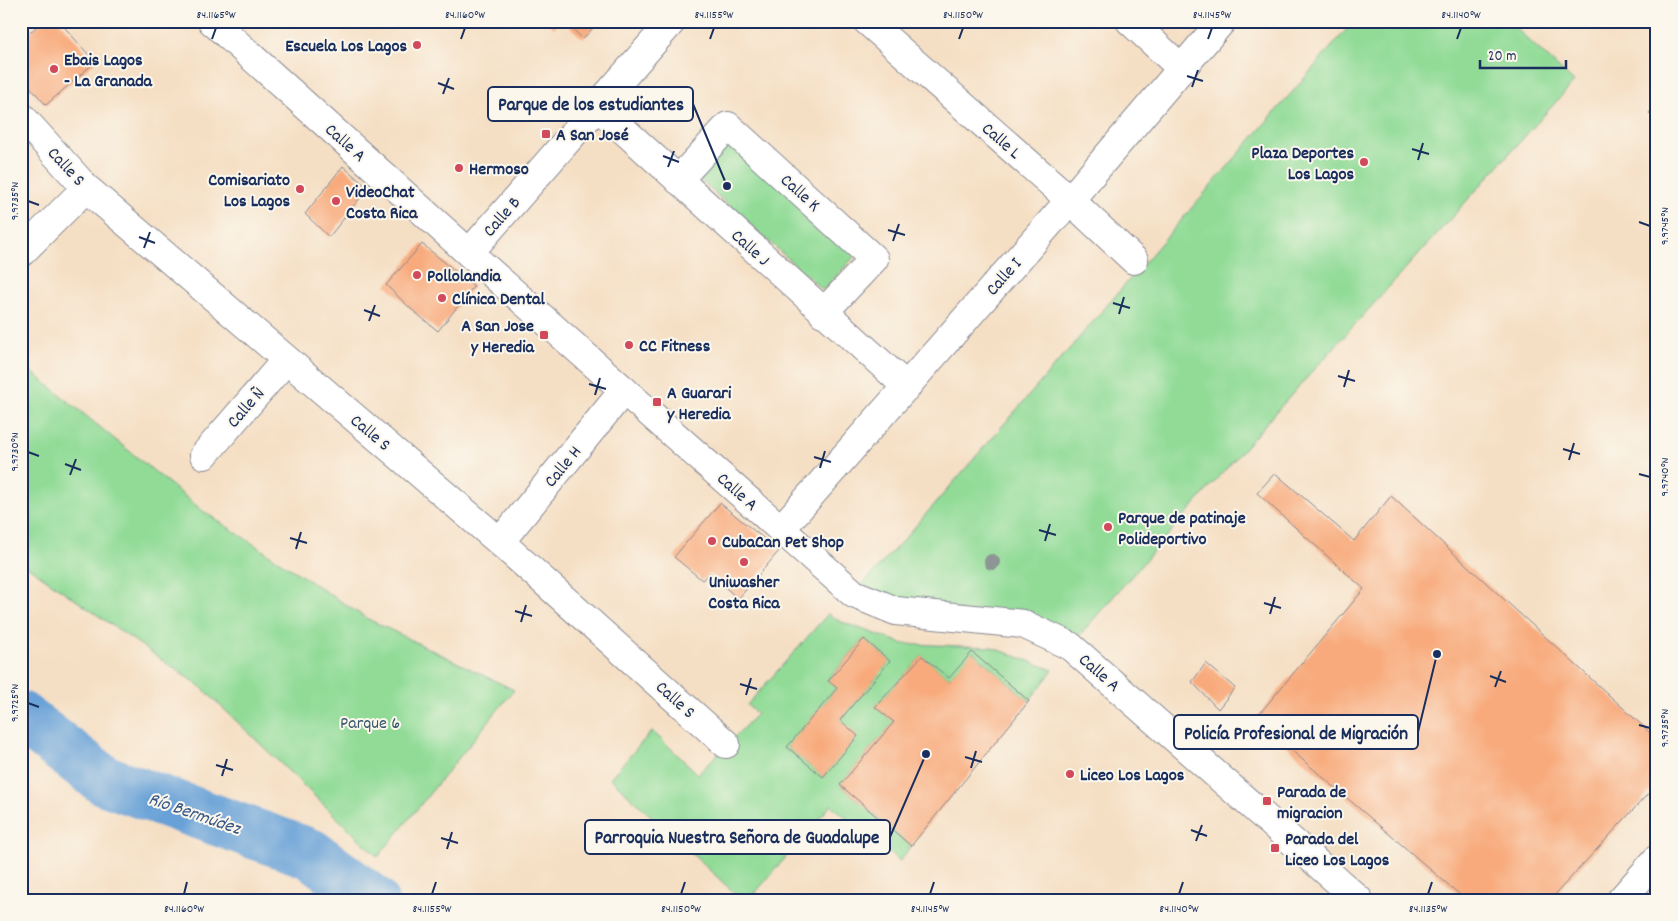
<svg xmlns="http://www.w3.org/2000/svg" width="1678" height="921" font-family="Dekko,sans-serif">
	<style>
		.green { fill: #91db97; stroke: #56857a; fill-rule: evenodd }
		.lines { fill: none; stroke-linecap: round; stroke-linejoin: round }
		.river { stroke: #68a1d7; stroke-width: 51 }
		.building { fill: #f8aa7c }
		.minor-casing { stroke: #888791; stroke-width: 30 }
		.major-casing { stroke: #888791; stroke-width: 30 }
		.minor { stroke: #fff; stroke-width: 28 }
		.major { stroke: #fff; stroke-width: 28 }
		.tree { fill: #8d9694 }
		.ticks { fill: none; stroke: #1b2f5e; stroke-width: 2 }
		.poi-dot { fill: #d1495b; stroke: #fbf7ec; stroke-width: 2 }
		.labels { text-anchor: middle; stroke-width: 4; stroke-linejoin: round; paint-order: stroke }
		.poi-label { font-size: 18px; font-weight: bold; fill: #1b2f5e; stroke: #fbf7ec; text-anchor: start }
		.street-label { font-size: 18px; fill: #1b2f5e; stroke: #fbf7ec }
		.park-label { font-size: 18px; fill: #385a6c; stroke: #fbf7ec }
		.water-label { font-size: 19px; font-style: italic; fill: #365788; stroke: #fbf7ec }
		.leader { fill: none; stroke: #1b2f5e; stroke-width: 2 }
		.callout-dot { fill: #1b2f5e; stroke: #fbf7ec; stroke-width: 2 }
		.callout { fill: #fbf7ec; stroke: #1b2f5e; stroke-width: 2 }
		.callout-label { font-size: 19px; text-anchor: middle; font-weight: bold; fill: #1b2f5e }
		.neatline { fill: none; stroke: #1b2f5e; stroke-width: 2 }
		.ticks-label { font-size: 12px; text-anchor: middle; fill: #1b2f5e }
	</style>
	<rect width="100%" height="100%" fill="#fbf7ec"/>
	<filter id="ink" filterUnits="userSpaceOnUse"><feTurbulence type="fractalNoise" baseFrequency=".02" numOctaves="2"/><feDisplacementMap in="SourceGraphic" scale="10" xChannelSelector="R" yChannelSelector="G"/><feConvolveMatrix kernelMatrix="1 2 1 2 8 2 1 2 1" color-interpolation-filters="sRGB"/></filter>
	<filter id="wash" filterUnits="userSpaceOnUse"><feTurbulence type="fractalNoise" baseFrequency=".0096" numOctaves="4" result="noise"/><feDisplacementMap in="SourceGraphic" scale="20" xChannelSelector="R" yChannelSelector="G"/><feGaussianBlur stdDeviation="1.12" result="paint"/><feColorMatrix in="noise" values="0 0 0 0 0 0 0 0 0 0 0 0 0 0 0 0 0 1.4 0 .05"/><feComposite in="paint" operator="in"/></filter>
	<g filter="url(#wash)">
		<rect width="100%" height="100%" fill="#f5dfc4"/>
		<path class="green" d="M1354 21H1508L1574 82 1284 403 1070 646 854 594 913 529Z
			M732 141 857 254 823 290 698 178Z
			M21 363 203 511 366 618 514 690 378 857 201 687 21 562Z
			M828 614 839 621 904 644 991 647 1053 670 1029 701 973 652 949 678 922 656 875 707 894 722 840 785 911 846 900 861 831 805 749 900H742L610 778 652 731 698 774 757 714 747 705ZM864 639 890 661 840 720 857 736 823 777 787 747 837 688 828 680Z"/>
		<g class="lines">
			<path class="river" d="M21 717 104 780 311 854 373 900"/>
		</g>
		<g id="blocks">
			<path class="building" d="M43 21H59L95 62 46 105 21 77V40Z
				M547 21H561L554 28Z
				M564 21H599L583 39Z
				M1657 104V120L1649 113Z
				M343 166 368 188 329 237 305 214Z
				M422 244 474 286 438 331 411 309 386 285Z
				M1275 473 1354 541 1391 496 1657 739V784L1550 900H1466L1255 719 1364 589 1257 493Z
				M720 503 779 551 738 599 710 573 702 580 674 557Z
				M864 639 890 661 840 720 858 736 823 777 787 747 837 688 828 681Z
				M972 652 1029 701 911 846 840 785 894 722 875 707 922 656 949 678Z
				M1206 663 1235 688 1218 709 1192 682Z"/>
		</g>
	</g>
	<g filter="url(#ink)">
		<use href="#blocks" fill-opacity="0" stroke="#888791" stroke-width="1"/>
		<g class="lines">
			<g class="minor-casing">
				<path id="minor" d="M212 21 469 253 854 594 896 611 1023 624 1070 646 1359 900
					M867 21 1070 200 1134 260
					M1130 21 1181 68
					M597 106 907 387
					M21 116 86 188 500 542 726 744
					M678 180 728 126 874 259 823 313
					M21 253 86 188
					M469 253 672 21
					M204 455 286 360
					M781 529 1070 200 1222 21
					M500 542 624 390"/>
			</g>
			<g class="major-casing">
				<path id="major" d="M1621 900 1657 859"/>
			</g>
			<use href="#minor" class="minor"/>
			<use href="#major" class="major"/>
		</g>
		<circle class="tree" cx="992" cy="562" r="8"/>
	</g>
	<path class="ticks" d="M212 39 216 28M461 39 465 28M710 39 714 28M959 39 963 28M1208 39 1212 28M1457 39 1461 28M1187 76 1203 81M438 83 454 89M1192 87 1198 70M443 94 449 78M1412 149 1429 154M663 156 679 162M1418 160 1423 143M668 167 674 151M28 201 39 205M1639 222 1650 226M888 230 905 235M139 237 155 243M893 241 899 224M144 248 150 232M1113 303 1130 308M364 310 380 316M1119 314 1124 297M369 321 375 305M1338 376 1355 381M589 384 606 389M1344 387 1349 370M595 395 600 378M1563 449 1580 454M28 452 39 456M814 457 831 462M1569 460 1574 443M65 464 81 470M820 468 825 451M1639 474 1650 477M70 475 76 459M1039 530 1056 535M290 538 307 543M1045 541 1050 524M296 549 301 532M1264 603 1281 608M515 611 532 616M1270 614 1275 597M521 622 526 605M1490 676 1506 682M740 684 757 689M1495 687 1501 671M746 695 751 678M28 703 39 707M1639 725 1650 728M965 757 982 762M216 765 233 770M971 768 976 751M222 776 227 759M1191 830 1207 836M441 838 458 843M1196 841 1202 825M447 849 452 832M184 894 187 882M432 894 436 882M681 894 685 882M930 894 934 882M1179 894 1183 882M1428 894 1432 882"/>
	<g class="poi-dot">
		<circle cx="417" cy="45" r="5"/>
		<circle cx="54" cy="69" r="5"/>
		<rect x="541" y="129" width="10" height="10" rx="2.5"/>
		<circle cx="1364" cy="162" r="5"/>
		<circle cx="459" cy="168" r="5"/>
		<circle cx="300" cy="189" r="5"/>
		<circle cx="336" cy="201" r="5"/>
		<circle cx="417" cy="275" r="5"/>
		<circle cx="442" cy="298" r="5"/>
		<rect x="539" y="330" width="10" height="10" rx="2.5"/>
		<circle cx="629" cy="345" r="5"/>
		<rect x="652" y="397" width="10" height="10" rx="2.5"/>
		<circle cx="1108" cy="527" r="5"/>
		<circle cx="712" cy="541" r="5"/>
		<circle cx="744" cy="562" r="5"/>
		<circle cx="1070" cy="774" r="5"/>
		<rect x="1262" y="796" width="10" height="10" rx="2.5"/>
		<rect x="1270" y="843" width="10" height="10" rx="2.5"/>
	</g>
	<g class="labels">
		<g class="poi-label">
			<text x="407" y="51" text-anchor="end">Escuela Los Lagos</text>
			<text x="64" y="65">Ebais Lagos<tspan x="64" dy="21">- La Granada</tspan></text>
			<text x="556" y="140">A San José</text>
			<text x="1354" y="158" text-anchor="end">Plaza Deportes<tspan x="1354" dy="21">Los Lagos</tspan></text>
			<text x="469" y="174">Hermoso</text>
			<text x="290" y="185" text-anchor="end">Comisariato<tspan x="290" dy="21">Los Lagos</tspan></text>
			<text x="346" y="197">VideoChat<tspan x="346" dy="21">Costa Rica</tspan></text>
			<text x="427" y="281">Pollolandia</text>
			<text x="452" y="304">Clínica Dental</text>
			<text x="534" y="331" text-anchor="end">A San Jose<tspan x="534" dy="21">y Heredia</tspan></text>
			<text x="639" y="351">CC Fitness</text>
			<text x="667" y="398">A Guarari<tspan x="667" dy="21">y Heredia</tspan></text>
			<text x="1118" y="523">Parque de patinaje<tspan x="1118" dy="21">Polideportivo</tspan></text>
			<text x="722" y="547">CubaCan Pet Shop</text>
			<text x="744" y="587" text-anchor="middle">Uniwasher<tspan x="744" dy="21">Costa Rica</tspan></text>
			<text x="1080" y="780">Liceo Los Lagos</text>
			<text x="1277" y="797">Parada de<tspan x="1277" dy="21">migracion</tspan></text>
			<text x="1285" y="844">Parada del<tspan x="1285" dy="21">Liceo Los Lagos</tspan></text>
		</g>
		<g class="street-label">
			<text transform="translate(1002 140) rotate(41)" y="6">Calle L</text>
			<text transform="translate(346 142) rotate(42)" y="6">Calle A</text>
			<text transform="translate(67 166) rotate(47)" y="6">Calle S</text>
			<text transform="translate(801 192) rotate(42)" y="6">Calle K</text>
			<text transform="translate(501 216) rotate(-49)" y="6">Calle B</text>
			<text transform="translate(751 247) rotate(42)" y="6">Calle J</text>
			<text transform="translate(1003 276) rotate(-49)" y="6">Calle I</text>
			<text transform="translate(245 407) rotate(-49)" y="6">Calle Ñ</text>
			<text transform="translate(371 432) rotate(40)" y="6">Calle S</text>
			<text transform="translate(562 466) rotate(-51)" y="6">Calle H</text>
			<text transform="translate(738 491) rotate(42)" y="6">Calle A</text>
			<text transform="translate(1100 672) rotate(41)" y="6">Calle A</text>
			<text transform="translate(676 699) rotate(42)" y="6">Calle S</text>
		</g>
		<g class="park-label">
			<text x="370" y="728">Parque 6</text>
		</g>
		<g class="water-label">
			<text transform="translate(195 812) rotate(19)" y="7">Río Bermúdez</text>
		</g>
	</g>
	<path class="leader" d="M727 186L693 104M1437 654L1418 732M926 754L890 837"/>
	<g class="callout-dot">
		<circle cx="727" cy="186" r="5"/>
		<circle cx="1437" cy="654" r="5"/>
		<circle cx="926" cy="754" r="5"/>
	</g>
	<g class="callout">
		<rect x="488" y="87" width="205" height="34" rx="5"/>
		<rect x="1174" y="715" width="244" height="34" rx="5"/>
		<rect x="585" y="820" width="305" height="34" rx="5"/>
	</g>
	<g class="callout-label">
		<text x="591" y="110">Parque de los estudiantes</text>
		<text x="1296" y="739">Policía Profesional de Migración</text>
		<text x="737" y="843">Parroquia Nuestra Señora de Guadalupe</text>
	</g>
	<rect width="1678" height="921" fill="none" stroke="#fbf7ec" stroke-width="55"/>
	<path d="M1480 60v8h86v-8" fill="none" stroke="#1b2f5e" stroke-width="2.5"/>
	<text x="1488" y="60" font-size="15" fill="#1b2f5e" stroke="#fbf7ec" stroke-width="4" paint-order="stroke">20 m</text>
	<rect x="28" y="28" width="1622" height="866" class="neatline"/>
	<g class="ticks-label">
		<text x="216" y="18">84.1165°W</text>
		<text x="465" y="18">84.1160°W</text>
		<text x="714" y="18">84.1155°W</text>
		<text x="963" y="18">84.1150°W</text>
		<text x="1212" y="18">84.1145°W</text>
		<text x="1461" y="18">84.1140°W</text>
		<text transform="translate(14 201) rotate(-90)" y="4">9.9735°N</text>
		<text transform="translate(1664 226) rotate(-90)" y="4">9.9745°N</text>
		<text transform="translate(14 452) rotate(-90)" y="4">9.9730°N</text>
		<text transform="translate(1664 477) rotate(-90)" y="4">9.9740°N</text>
		<text transform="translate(14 703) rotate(-90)" y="4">9.9725°N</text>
		<text transform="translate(1664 728) rotate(-90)" y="4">9.9735°N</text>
		<text x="184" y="912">84.1160°W</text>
		<text x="432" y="912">84.1155°W</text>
		<text x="681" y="912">84.1150°W</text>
		<text x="930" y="912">84.1145°W</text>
		<text x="1179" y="912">84.1140°W</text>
		<text x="1428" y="912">84.1135°W</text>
	</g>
</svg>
